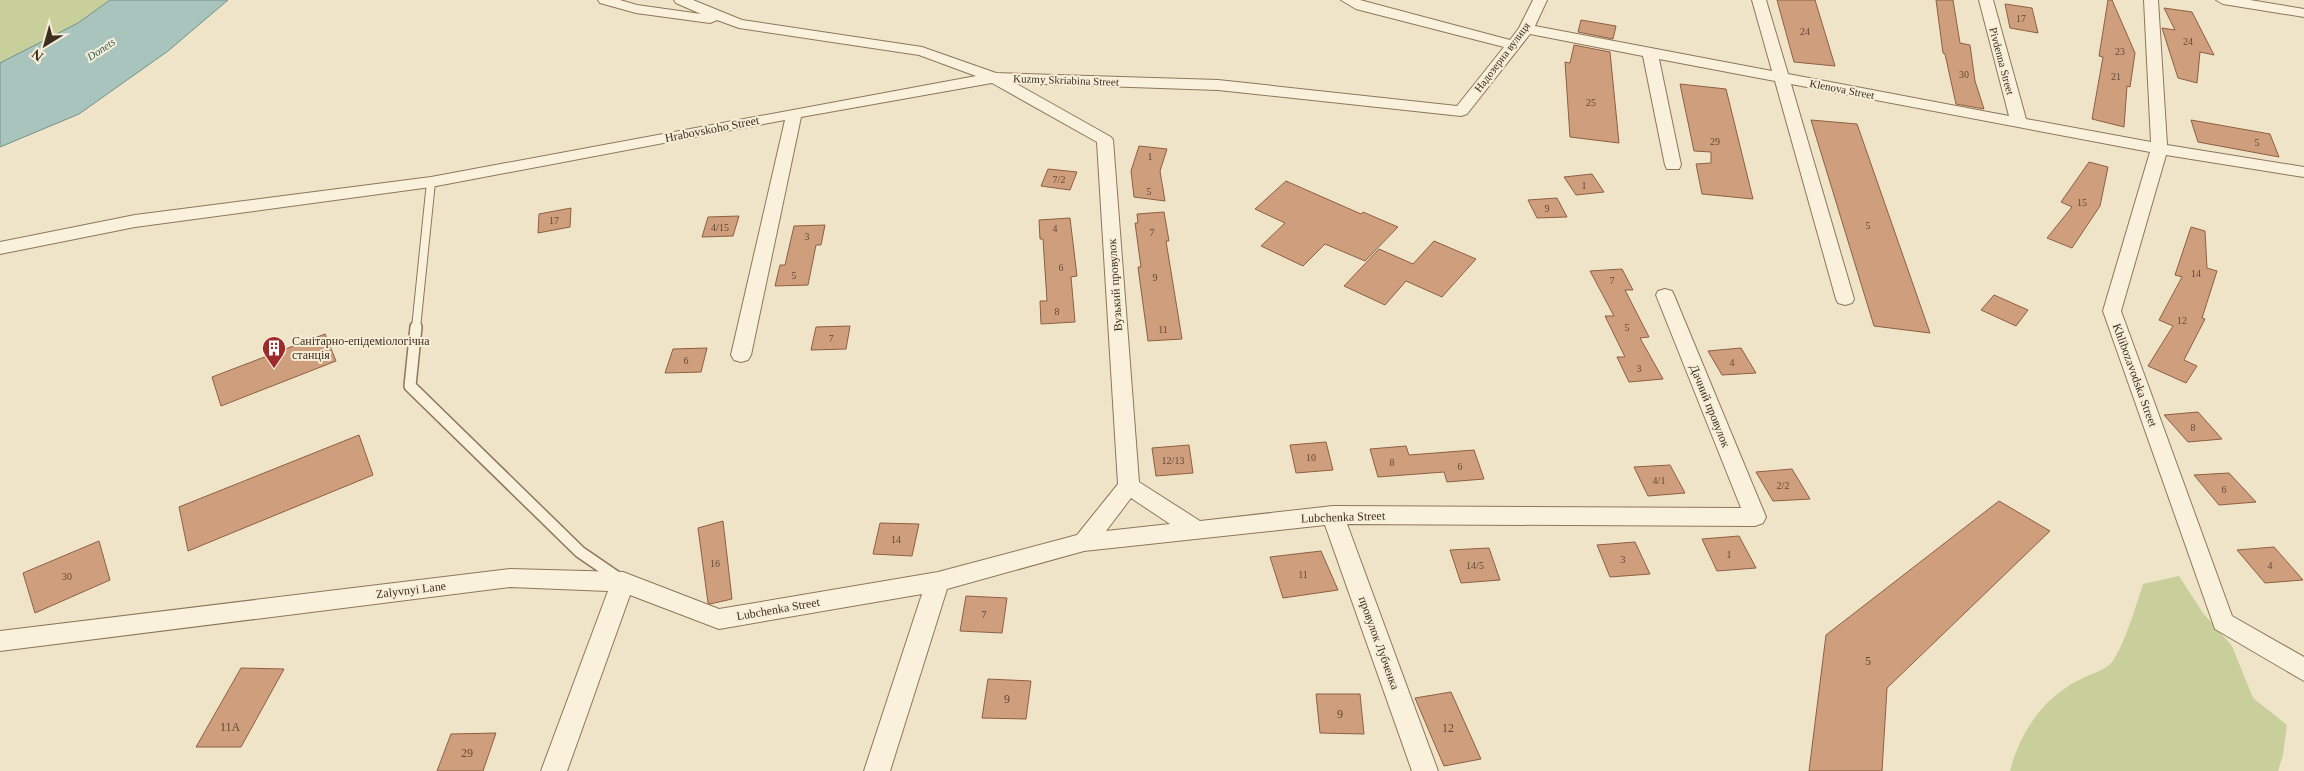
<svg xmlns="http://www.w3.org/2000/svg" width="2304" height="771" font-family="Georgia,serif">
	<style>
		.green { fill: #c9cf9b }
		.water { fill: #a9c4bc; stroke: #6f938a }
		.building { fill: #cf9f7d; stroke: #8d5f41 }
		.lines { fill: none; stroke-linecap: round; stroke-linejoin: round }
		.service-far1-casing { stroke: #8d765c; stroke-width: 10 }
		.service-casing { stroke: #8d765c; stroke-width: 14 }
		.minor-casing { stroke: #8d765c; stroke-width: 2 }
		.service-far1 { stroke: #faf1dc; stroke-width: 8 }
		.service { stroke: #faf1dc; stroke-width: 11 }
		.minor { fill: #faf1dc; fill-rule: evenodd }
		.labels { text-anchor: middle; stroke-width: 4; stroke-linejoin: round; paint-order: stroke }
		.number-label { font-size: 10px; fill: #624a37 }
		.far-water-label { font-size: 11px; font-style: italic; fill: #2f5d5a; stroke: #f7eed8 }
		.far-street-label { font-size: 11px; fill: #3d2e20; stroke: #f7eed8 }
		.street-label { font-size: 12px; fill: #3d2e20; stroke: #f7eed8 }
		.poi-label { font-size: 12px; fill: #3d2e20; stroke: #f7eed8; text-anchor: start }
		.near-number-label { font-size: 12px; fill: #624a37 }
	</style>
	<rect width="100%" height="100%" fill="#f0e4c8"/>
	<path class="green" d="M0 0H110L78 23 0 63Z
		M2179 576 2203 613 2232 646 2253 698 2287 725 2283 755 2278 771H2010C2020 732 2043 698 2079 680 2088 675 2106 670 2112 662 2125 644 2136 605 2143 584Z"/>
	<path class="water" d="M110 0H228L168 51 79 114 0 147V63L78 23Z"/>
	<path class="building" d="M1777 0H1815L1835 66 1794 62Z
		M1936 0H1953L1960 43 1970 45 1975 81 1984 109 1956 104 1945 54 1943 53Z
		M2108 0H2112L2135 53 2130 87 2127 86 2124 127 2092 119 2103 57 2099 56Z
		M2005 4 2032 8 2038 33 2010 28Z
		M2164 8 2192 12 2214 55 2200 52 2197 83 2178 78 2162 28 2175 30Z
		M1581 20 1616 26 1613 39 1578 32Z
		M1574 45 1610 52 1619 143 1570 137 1565 62 1570 63Z
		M1680 84 1726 89 1753 199 1702 194 1696 164 1711 163V152L1694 151Z
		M1811 120 1857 124 1930 333 1874 326Z
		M2191 120 2270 134 2279 157 2198 142Z
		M1139 146 1167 149 1160 171 1165 201 1134 197 1131 171Z
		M2089 162 2108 167 2100 206 2072 248 2047 238 2072 207 2061 202Z
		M1048 169 1077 172 1070 190 1041 186Z
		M1592 174 1604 192 1576 195 1564 177Z
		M1286 181 1361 214 1363 212 1398 227 1365 261 1325 244 1303 266 1261 246 1285 223 1255 209Z
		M1557 198 1567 217 1537 218 1528 200Z
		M571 208 570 227 538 233 539 214Z
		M1164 212 1169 241H1166L1182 339 1148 341 1138 267H1141L1135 223H1138L1137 214Z
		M739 216 733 236 702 237 708 217Z
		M1070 218 1077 276 1071 277 1075 322 1041 324 1040 301H1047L1043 239H1040L1039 220Z
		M825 225 821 245H816L808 285 775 286 780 265H785L794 226Z
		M2191 227 2205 231 2207 268 2217 271 2202 318 2205 319 2184 360 2197 366 2186 383 2148 366 2173 326 2159 320 2182 277 2175 275Z
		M1434 241 1476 259 1442 297 1406 281 1385 305 1344 286 1379 249 1413 264Z
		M1622 269 1633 290H1625L1649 337 1640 338 1663 379 1629 382 1617 357H1625L1605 316H1614L1590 271Z
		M1994 295 2028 310 2016 326 1981 310Z
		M850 326 846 349 811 350 816 327Z
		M325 334 336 361 221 406 212 377Z
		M707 348 701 372 665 373 673 349Z
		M1741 348 1756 373 1722 375 1708 351Z
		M2198 412 2222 439 2188 442 2164 415Z
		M359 435 373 475 188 551 179 507Z
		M1326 442 1333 470 1296 473 1290 445Z
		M1189 445 1193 473 1156 476 1152 448Z
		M1406 446 1409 455 1474 450 1484 479 1447 482 1444 472 1378 477 1370 449Z
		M1670 465 1685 493 1648 496 1634 467Z
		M1792 469 1810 499 1773 501 1756 472Z
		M2229 473 2256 502 2219 505 2194 475Z
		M1999 501 2050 531 1887 688 1882 771H1809L1826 635Z
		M723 521 732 599 710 604 708 603 698 528Z
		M880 523 919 524 912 556 873 554Z
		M1739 536 1756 568 1717 571 1702 539Z
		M99 541 110 580 35 613 23 573Z
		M1635 542 1650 574 1610 577 1597 545Z
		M2274 547 2303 580 2265 583 2237 550Z
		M1489 548 1500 580 1461 583 1450 550Z
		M1321 551 1338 590 1283 598 1270 557Z
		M966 596 1007 598 1002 633 960 631Z
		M241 668 284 669 241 747H196Z
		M988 679 1031 681 1026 719 982 718Z
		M1451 692 1481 759 1444 766 1415 698Z
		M1316 694H1360L1364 734 1320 733Z
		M496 733 483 771H437L451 734Z"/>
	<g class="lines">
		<g class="service-far1-casing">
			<path id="service-far1" d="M416 328 431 182"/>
		</g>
		<g class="service-casing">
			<path id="service" d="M416 327 410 386 580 552 618 578"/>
		</g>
		<g class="minor-casing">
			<path id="minor" d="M598 0H620L637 5 701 14 676 3 674 0H693L742 20 922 47 996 73 1218 80 1457 106 1504 47 1356 9 1341 0H1360L1510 40 1519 28 1533 0H1547L1535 26 1772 71 1752 0H1766L1788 74 2009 116 1979 0H1993L2026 119 2151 142 2144 0H2158L2167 145 2304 167V177L2166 155 2121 311 2232 616 2304 657V681L2215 629 2103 311 2150 152 1791 84 1854 299 1852 303 1845 305 1838 303 1836 299 1775 81 1659 59 1681 165 1679 169H1667L1665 165 1643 56 1530 34 1467 114 1461 116 1218 90 1015 83 1111 137 1113 140 1139 482 1200 521 1333 506 1741 508 1656 295 1658 291 1665 289 1672 291 1674 295 1766 517 1763 523 1755 526 1347 524 1438 771H1412L1325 525 1084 551 947 589 890 771H864L922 594 719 629 630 595 567 771H541L608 591 510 587 0 651V631L510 569 623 572 719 609 938 572 1077 535 1118 484 1097 142 992 83 801 117 751 355 748 360 741 362 734 360 731 355 785 120 431 187 135 227 0 254V242L135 215 431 177 976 76 919 55 739 28 717 20 710 23 636 13 600 3ZM1131 498 1170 524 1106 531Z
				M2216 0H2250L2304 9V17L2223 4Z"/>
		</g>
		<use href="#service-far1" class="service-far1"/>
		<use href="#service" class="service"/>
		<use href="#minor" class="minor"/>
	</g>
	<defs>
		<g id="building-pin" transform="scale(1.25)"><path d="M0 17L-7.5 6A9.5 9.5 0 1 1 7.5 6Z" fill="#9e2a2b" stroke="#f7eed8"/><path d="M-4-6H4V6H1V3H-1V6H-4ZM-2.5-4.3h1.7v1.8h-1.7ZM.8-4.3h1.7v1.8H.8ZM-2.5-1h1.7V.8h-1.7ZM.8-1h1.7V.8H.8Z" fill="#fff"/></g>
	</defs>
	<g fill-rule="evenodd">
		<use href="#building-pin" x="274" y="348"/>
	</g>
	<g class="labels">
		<g class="number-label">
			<text x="2021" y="22">17</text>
			<text x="1805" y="35">24</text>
			<text x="2188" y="45">24</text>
			<text x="2120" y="55">23</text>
			<text x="1964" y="78">30</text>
			<text x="2116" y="80">21</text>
			<text x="1591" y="106">25</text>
			<text x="1715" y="145">29</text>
			<text x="2257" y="146">5</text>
			<text x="1150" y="160">1</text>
			<text x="1059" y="183">7/2</text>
			<text x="1584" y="189">1</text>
			<text x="1149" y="195">5</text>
			<text x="2082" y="206">15</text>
			<text x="1547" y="212">9</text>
			<text x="554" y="224">17</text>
			<text x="1868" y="229">5</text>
			<text x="720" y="231">4/15</text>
			<text x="1055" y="232">4</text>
			<text x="1152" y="236">7</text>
			<text x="807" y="240">3</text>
			<text x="1061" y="271">6</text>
			<text x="2196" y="277">14</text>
			<text x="794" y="279">5</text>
			<text x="1155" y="281">9</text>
			<text x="1612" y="284">7</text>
			<text x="1057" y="315">8</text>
			<text x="2182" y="324">12</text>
			<text x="1627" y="331">5</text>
			<text x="1163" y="333">11</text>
			<text x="831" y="342">7</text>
			<text x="686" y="364">6</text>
			<text x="1732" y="366">4</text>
			<text x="1639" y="372">3</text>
			<text x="2193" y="431">8</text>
			<text x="1311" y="461">10</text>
			<text x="1173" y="464">12/13</text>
			<text x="1392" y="466">8</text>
			<text x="1460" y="470">6</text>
			<text x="1659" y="484">4/1</text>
			<text x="1783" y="489">2/2</text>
			<text x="2224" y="493">6</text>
			<text x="896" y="543">14</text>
			<text x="1729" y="558">1</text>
			<text x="1623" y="563">3</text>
			<text x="715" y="567">16</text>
			<text x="1475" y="569">14/5</text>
			<text x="2270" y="569">4</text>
			<text x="1303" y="578">11</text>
			<text x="67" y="580">30</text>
			<text x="984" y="618">7</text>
		</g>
		<g class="far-water-label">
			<text transform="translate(101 49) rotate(-34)" y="4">Donets</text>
		</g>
		<g class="far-street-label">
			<text transform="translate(1502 57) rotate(-53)" y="4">Надозерна вулиця</text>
			<text transform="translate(2002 61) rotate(75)" y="4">Pivdenna Street</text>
			<text transform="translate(1066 80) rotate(2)" y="4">Kuzmy Skriabina Street</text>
			<text transform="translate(1842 89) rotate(11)" y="4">Klenova Street</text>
		</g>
		<g class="street-label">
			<text transform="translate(712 129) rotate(-11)" y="4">Hrabovskoho Street</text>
			<text transform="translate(1115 285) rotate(-94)" y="4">Вузький провулок</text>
			<text transform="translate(2135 375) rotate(70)" y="4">Khlibozavodska Street</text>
			<text transform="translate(1710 406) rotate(68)" y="4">Дачний провулок</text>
			<text transform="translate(1343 517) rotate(-2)" y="4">Lubchenka Street</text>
			<text transform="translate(411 590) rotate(-7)" y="4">Zalyvnyi Lane</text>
			<text transform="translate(778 609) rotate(-10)" y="4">Lubchenka Street</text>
			<text transform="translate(1379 643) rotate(70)" y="4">провулок Лубченка</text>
		</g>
		<g class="poi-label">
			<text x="292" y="345">Санітарно-епідеміологічна<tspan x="292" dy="14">станція</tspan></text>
		</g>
		<g class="near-number-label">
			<text x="1868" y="665">5</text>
			<text x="1007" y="703">9</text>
			<text x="1340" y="718">9</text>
			<text x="230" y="731">11А</text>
			<text x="1448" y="732">12</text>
			<text x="467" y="757">29</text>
		</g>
	</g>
	<g transform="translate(45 45) rotate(217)" stroke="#f7eed8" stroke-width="4" paint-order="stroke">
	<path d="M0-4L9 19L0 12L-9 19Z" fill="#3d2e20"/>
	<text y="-8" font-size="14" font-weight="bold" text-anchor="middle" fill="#3d2e20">N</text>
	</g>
</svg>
